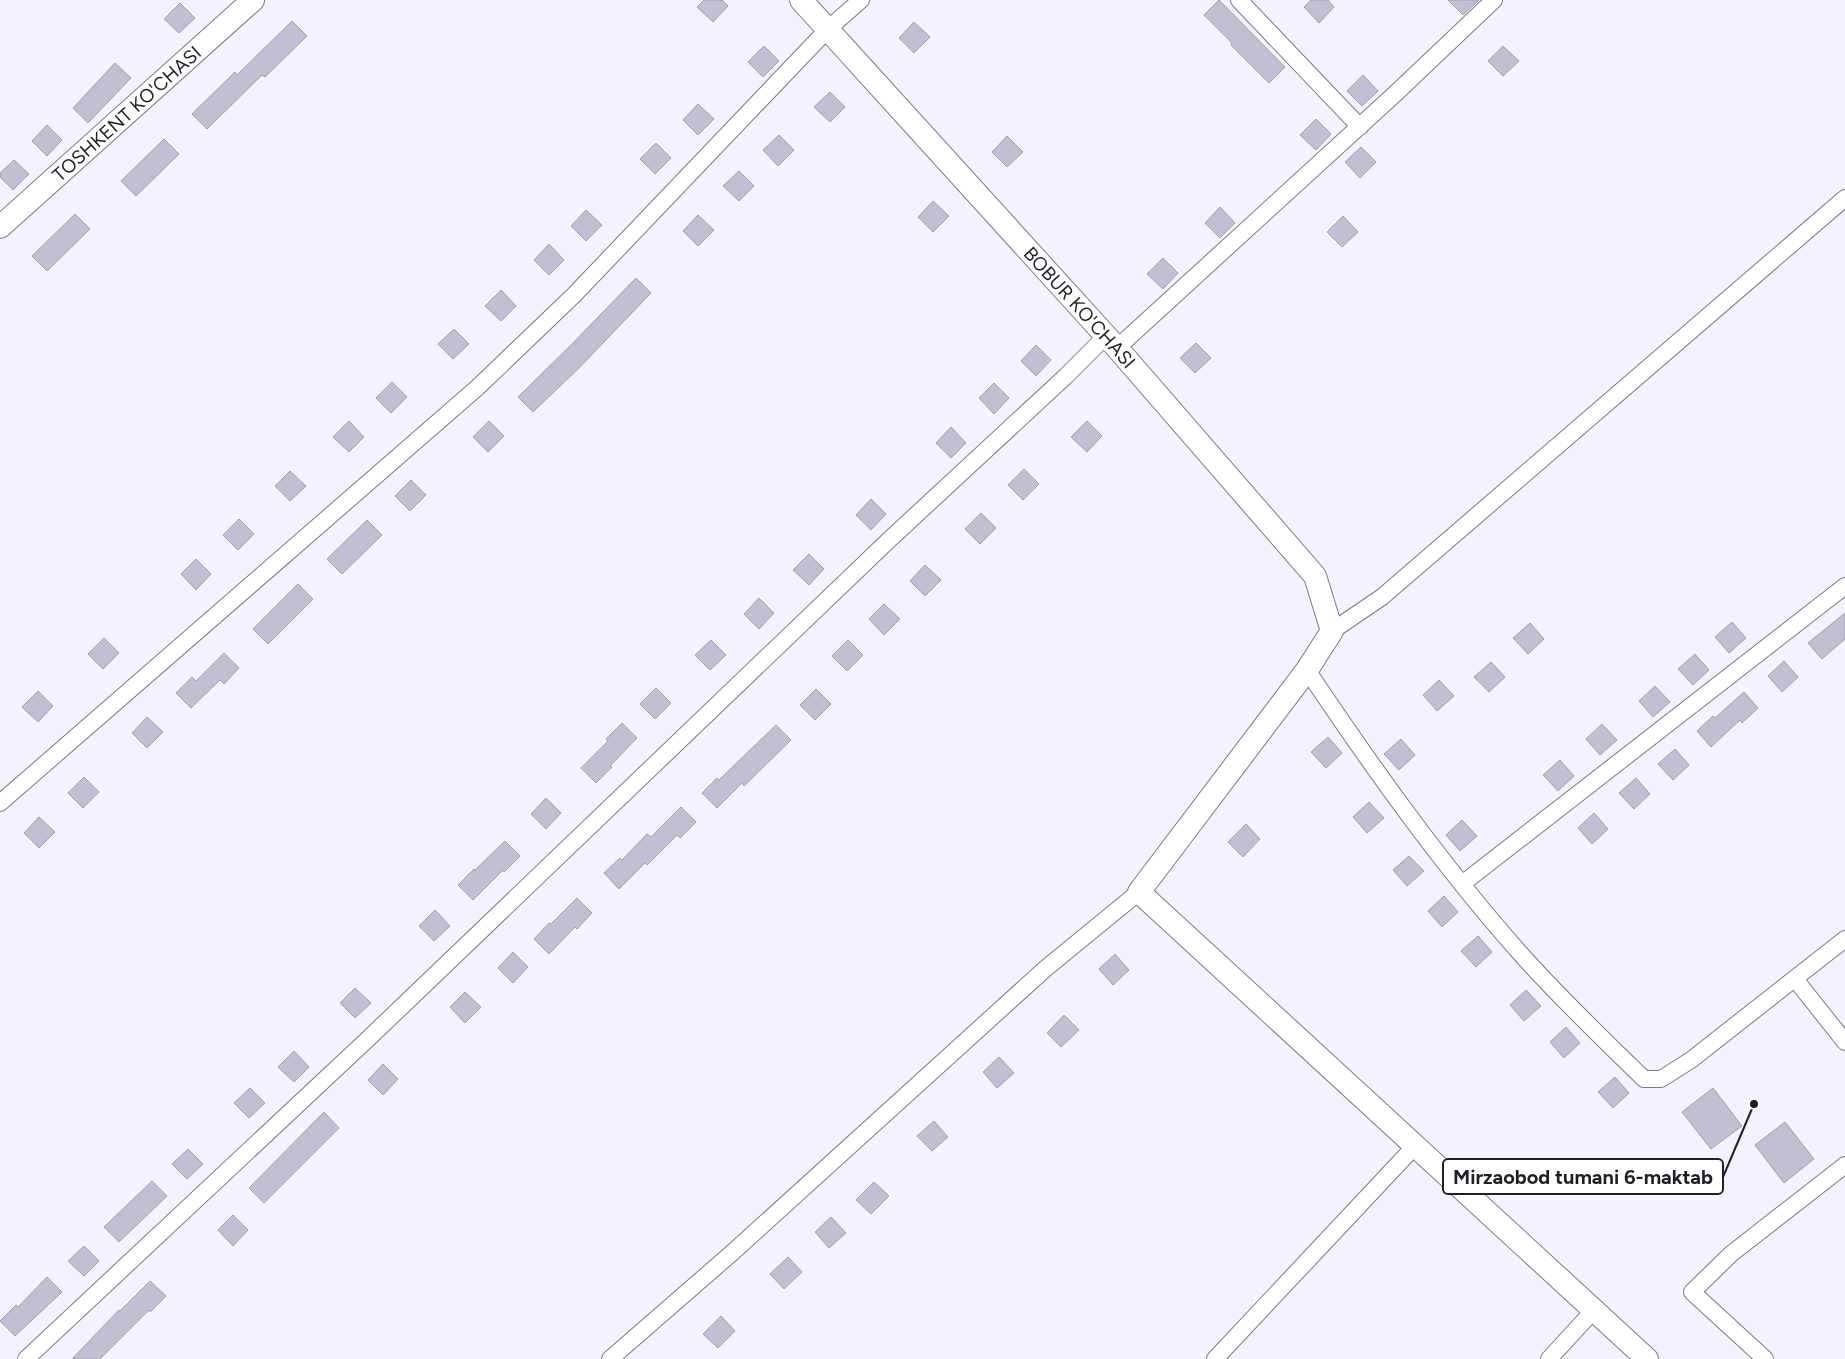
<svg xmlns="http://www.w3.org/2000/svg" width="1845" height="1359" font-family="Figtree,sans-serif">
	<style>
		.building { fill: #c1bfd2; stroke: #a19fb2 }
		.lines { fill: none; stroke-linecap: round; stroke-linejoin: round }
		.street-casing { stroke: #7b798a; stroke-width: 18 }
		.secondary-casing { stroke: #7b798a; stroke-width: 24 }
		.street { stroke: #fff; stroke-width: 16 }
		.secondary { stroke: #fff; stroke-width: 22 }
		.labels { text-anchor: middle; stroke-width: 4; stroke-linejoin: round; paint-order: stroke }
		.street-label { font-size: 19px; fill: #201f26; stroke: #fff }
		.leader { fill: none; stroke: #201f26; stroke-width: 2 }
		.callout-dot { fill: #201f26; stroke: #fff; stroke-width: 2 }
		.callout { fill: #fff; stroke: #201f26; stroke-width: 2 }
		.callout-label { font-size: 20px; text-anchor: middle; font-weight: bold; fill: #201f26 }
	</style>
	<rect width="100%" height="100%" fill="#f3f2fe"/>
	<path class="building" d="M704 0H722L728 6 713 22 697 7Z
		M1219 0 1285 67 1269 83 1231 45 1232 43 1204 15Z
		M1311 0H1328L1334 7 1319 23 1304 7Z
		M1448 0H1479L1463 15Z
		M180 3 195 18 179 33 164 19Z
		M292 21 307 36 265 77 262 75 207 129 192 114 235 72 237 75Z
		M914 22 930 37 914 53 899 38Z
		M764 46 779 61 763 77 748 62Z
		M1503 46 1519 61 1503 76 1488 61Z
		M115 63 131 78 88 123 73 108Z
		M1363 75 1378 91 1362 106 1347 91Z
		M830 92 845 107 830 122 814 107Z
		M698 104 714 119 698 135 683 120Z
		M1316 119 1331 134 1316 150 1300 135Z
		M47 125 62 140 47 156 32 141Z
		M779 135 794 150 778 166 763 150Z
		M1007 136 1023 152 1007 167 992 152Z
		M164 139 179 154 136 196 121 181Z
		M656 143 671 158 655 174 640 159Z
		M1361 147 1376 162 1360 178 1345 162Z
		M14 160 29 174 13 190 0 177V173Z
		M739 171 754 186 739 201 723 186Z
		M933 201 949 216 933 232 918 217Z
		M1220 207 1235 223 1220 238 1205 223Z
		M586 210 602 225 586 241 571 226Z
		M75 214 90 229 47 271 32 256Z
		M698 215 714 230 698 246 683 231Z
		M1343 216 1358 232 1342 247 1327 232Z
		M549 244 564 260 549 275 534 260Z
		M1163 258 1178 273 1163 289 1147 274Z
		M636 278 651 293 579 368 533 412 518 397 570 346Z
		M501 290 516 306 501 321 485 306Z
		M454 329 469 344 453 359 438 344Z
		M1196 343 1211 358 1195 373 1180 358Z
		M1036 345 1051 360 1036 376 1021 361Z
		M392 382 407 397 391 413 376 398Z
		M994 383 1009 398 994 414 979 398Z
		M349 421 364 437 349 452 333 437Z
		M489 421 504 436 488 452 473 437Z
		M1087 421 1102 436 1087 452 1071 437Z
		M951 427 966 443 951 458 936 443Z
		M1024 469 1039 484 1023 500 1008 485Z
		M290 471 306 486 290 501 275 486Z
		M411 480 426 495 410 511 395 496Z
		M871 499 886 514 871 530 856 515Z
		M981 513 996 528 980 544 965 529Z
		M239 519 254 534 238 550 223 535Z
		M367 520 382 535 342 574 327 559Z
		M809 554 824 569 809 585 793 570Z
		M196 559 211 574 196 590 181 574Z
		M925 565 941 580 925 596 910 581Z
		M298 584 313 599 268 644 253 629Z
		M759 598 774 613 759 629 744 614Z
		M884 604 900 619 884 635 869 619Z
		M1845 613V639L1822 659 1808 643Z
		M1732 622 1746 638 1729 653 1715 637Z
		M1530 623 1544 639 1528 654 1513 638Z
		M104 638 119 653 103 669 88 654Z
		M711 640 726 655 710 670 695 655Z
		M848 640 863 655 847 671 832 656Z
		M224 653 239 668 224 684 220 680 191 708 176 693 192 677 196 681Z
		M1695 654 1709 670 1693 685 1678 669Z
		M1784 661 1798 677 1782 692 1768 676Z
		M1491 662 1505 677 1489 692 1474 677Z
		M1439 680 1454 696 1437 711 1423 695Z
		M1655 686 1670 702 1653 717 1639 701Z
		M656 688 671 703 655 719 640 704Z
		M816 689 831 704 815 720 800 705Z
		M38 691 53 706 38 722 22 707Z
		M1744 692 1758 708 1742 723 1740 720 1711 747 1697 731 1713 716 1715 718Z
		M147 717 163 732 147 748 132 733Z
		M622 723 637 738 610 766 612 767 596 783 581 768 608 741 606 739Z
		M1602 724 1617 740 1600 755 1586 739Z
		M776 725 791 740 744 786 742 783 717 808 702 793 717 778 719 780Z
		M1328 737 1342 753 1326 768 1311 752Z
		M1401 739 1415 755 1399 770 1384 754Z
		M1675 749 1689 765 1673 780 1658 764Z
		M1560 760 1574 776 1558 791 1543 775Z
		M84 777 99 792 83 808 68 793Z
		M1636 778 1650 794 1634 809 1619 793Z
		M546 798 561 813 546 829 531 814Z
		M1369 802 1384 818 1367 833 1353 817Z
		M681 807 696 822 680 838 677 835 647 865 645 863 619 889 604 873 620 858 622 860 647 834 651 837Z
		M1594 813 1608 829 1592 844 1578 828Z
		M39 817 55 832 39 848 24 833Z
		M1462 820 1477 836 1460 851 1446 835Z
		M1246 824 1260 839 1243 857 1228 842Z
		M505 841 520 856 504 872 503 870 473 900 458 885 474 869 475 870Z
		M1409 856 1424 871 1407 886 1393 870Z
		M1444 896 1458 912 1442 927 1428 911Z
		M577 898 592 913 577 929 575 927 549 954 534 939 549 923 551 924Z
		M435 910 450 926 434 941 419 926Z
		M1478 936 1492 952 1476 967 1461 951Z
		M513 952 528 967 513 983 498 968Z
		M1115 954 1129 970 1113 985 1099 969Z
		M355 988 371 1003 355 1018 340 1003Z
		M1526 990 1541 1006 1524 1021 1510 1005Z
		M465 992 481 1007 465 1023 450 1007Z
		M1064 1015 1079 1030 1061 1047 1047 1033Z
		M1566 1027 1580 1043 1564 1058 1550 1042Z
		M294 1051 309 1067 294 1082 278 1067Z
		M999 1057 1014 1073 997 1088 983 1072Z
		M383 1064 398 1079 383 1095 368 1080Z
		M1615 1077 1629 1093 1613 1108 1598 1092Z
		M250 1088 265 1103 249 1118 234 1103Z
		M1713 1088 1742 1126 1711 1149 1682 1112Z
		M324 1112 339 1128 264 1203 249 1188Z
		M934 1121 948 1137 932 1151 917 1136Z
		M1785 1122 1814 1159 1784 1183 1755 1145Z
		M188 1149 203 1164 187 1179 172 1164Z
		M152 1181 167 1196 119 1242 104 1227Z
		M874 1182 889 1196 871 1214 856 1200Z
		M233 1215 248 1230 233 1246 218 1230Z
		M831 1217 846 1233 829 1248 815 1232Z
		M84 1246 99 1261 84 1276 68 1261Z
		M788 1257 802 1272 784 1289 770 1274Z
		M47 1277 62 1292 15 1336 0 1321 16 1305 18 1307Z
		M150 1281 166 1296 150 1312 149 1310 100 1359H72L119 1310 120 1311Z
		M721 1316 735 1331 718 1348 703 1334Z"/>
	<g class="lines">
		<g class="street-casing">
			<path id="street" d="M1239 0 1360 127
				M1117 348 1396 93 1494 0
				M1332 631 1382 597 1845 198
				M1307 670C1372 767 1441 864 1519 952 1558 996 1602 1038 1644 1079H1661L1691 1060 1845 939
				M0 803 478 387 574 295 828 29 861 0
				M1462 884 1845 586
				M1795 979 1845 1042
				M26 1359 369 1038 890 539 1066 376 1106 336
				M610 1359 733 1252 1045 969 1139 892
				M1215 1359 1415 1146
				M1549 1359 1594 1310
				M1765 1359 1692 1292 1731 1254 1845 1165"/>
		</g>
		<g class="secondary-casing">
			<g id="secondary">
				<path id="s1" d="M801 0 1117 348 1315 576 1332 631 1307 670 1139 892 1647 1359"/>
				<path id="s2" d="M0 227 253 0"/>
			</g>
		</g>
		<use href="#street" class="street"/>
		<use href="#secondary" class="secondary"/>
	</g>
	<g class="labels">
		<g class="street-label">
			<text dy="7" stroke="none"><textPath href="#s2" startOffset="170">TOSHKENT KO'CHASI</textPath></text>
			<text dy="7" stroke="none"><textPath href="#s1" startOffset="415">BOBUR KO'CHASI</textPath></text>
		</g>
	</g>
	<path class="leader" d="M1754 1104L1723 1177"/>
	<circle class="callout-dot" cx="1754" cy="1104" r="5"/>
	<rect class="callout" x="1443" y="1159" width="280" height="35" rx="5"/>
	<g class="callout-label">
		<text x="1583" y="1184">Mirzaobod tumani 6-maktab</text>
	</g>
</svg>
